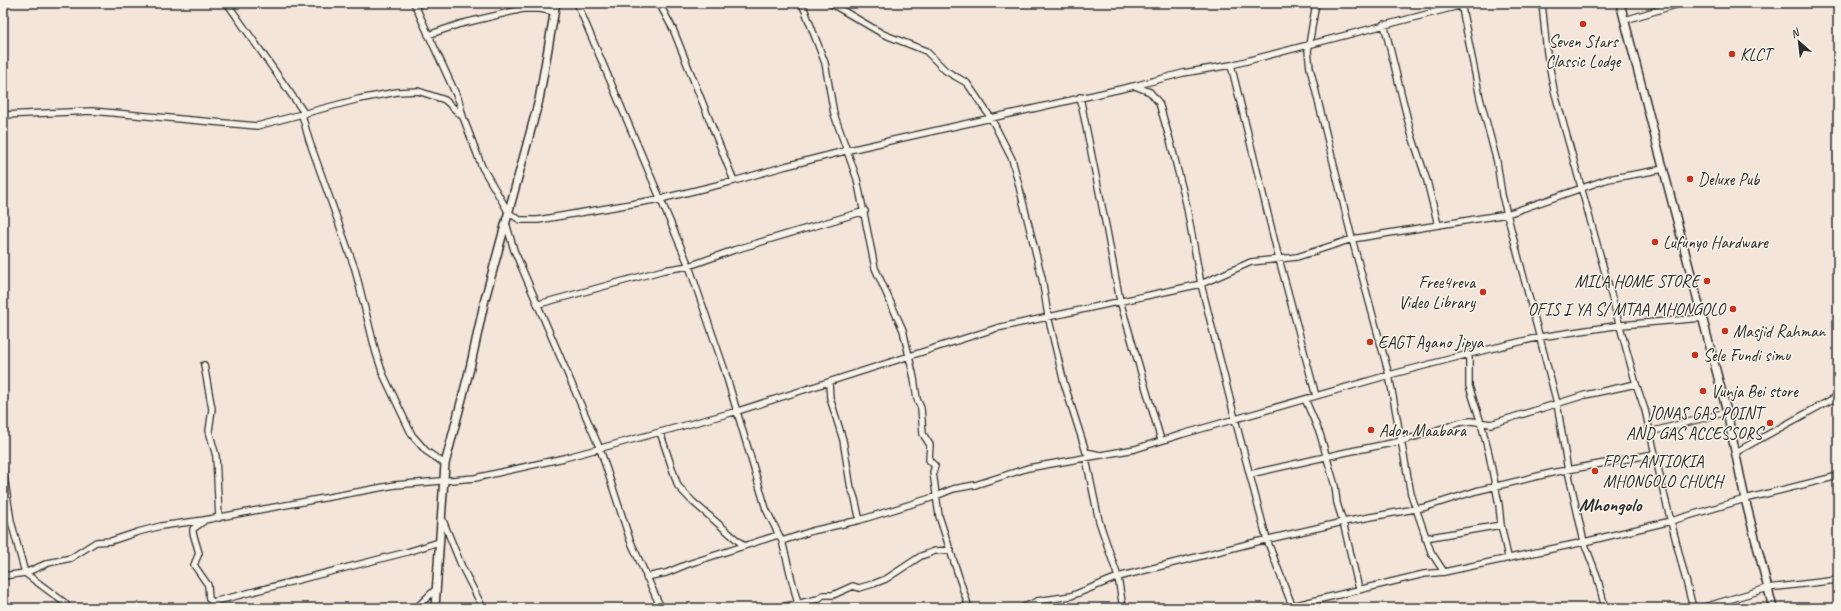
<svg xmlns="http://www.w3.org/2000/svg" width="1841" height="611" font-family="Caveat,sans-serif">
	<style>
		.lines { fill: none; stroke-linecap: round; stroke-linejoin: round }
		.minor-casing { stroke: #2b2b2b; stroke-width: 8 }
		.tertiary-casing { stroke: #2b2b2b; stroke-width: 10 }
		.minor { stroke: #f7f3e8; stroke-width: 5.5 }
		.tertiary { stroke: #f7f3e8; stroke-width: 7 }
		.poi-dot { fill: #c8321e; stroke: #f7f3e8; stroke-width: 1.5 }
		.labels { text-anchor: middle; stroke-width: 3; stroke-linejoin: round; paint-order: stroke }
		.poi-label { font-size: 17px; fill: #2b2b2b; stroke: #f7f3e8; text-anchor: start }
		.quarter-label { font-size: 19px; font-weight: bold; fill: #2b2b2b; stroke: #f7f3e8 }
	</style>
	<rect width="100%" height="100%" fill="#f4e5db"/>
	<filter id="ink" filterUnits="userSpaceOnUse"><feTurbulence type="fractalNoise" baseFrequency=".025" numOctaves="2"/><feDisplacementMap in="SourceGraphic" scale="8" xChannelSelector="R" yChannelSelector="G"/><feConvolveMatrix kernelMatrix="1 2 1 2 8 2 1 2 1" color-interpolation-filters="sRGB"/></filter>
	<g filter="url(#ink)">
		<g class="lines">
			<g class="minor-casing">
				<path id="minor" d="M227 3 305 114
					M414 3 459 101 463 117
					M577 3 689 266 724 368 766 509 782 541 799 608
					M659 3 673 29 734 181
					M802 3 825 63 834 114 857 179 875 268 903 330 914 378 917 399 921 408 923 434 930 445 929 460 935 466 933 472 939 516 969 608
					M830 3 883 34 926 51 946 71 967 83 991 118 1012 159 1017 178 1042 278 1048 316 1064 383 1086 452 1100 455
					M1316 3 1308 51 1310 68 1352 239 1389 375 1411 494 1431 552 1444 572
					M1461 3 1480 98 1497 162 1502 195 1557 403 1568 471 1584 542 1597 576 1605 608
					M1542 3 1547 53 1554 90 1636 384 1645 410 1664 494 1693 608
					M1625 20 1682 3
					M1384 24 1411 133 1427 181 1438 225
					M428 35 460 24 523 9H540L555 12
					M1231 65 1279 259 1316 396
					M1135 86 1150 92 1159 103 1170 140 1186 203 1201 284 1235 419 1267 540 1293 608
					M1080 97 1107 231 1120 301 1161 440
					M3 115 92 111 257 126 359 99 397 92 418 91 445 100 463 117 482 167 509 213 520 220H538L660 199 734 181 786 166 849 150 1134 86 1183 73 1231 65 1470 3
					M302 115 309 140 355 269 376 353 383 374 412 435 426 451 445 464
					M506 223 514 250 600 449 630 540 661 608
					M539 304 664 270 689 266 734 250 865 211
					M1469 354V386L1481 423 1489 454 1499 505 1501 525 1508 557
					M204 365 212 409 209 431 216 456 219 518
					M829 383 830 398 843 440 851 489C856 496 857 511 860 520
					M1305 399 1320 434 1335 486 1337 503 1343 522 1359 589
					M660 432 678 486 692 501 744 546
					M1650 432 1727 412
					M1736 452 1838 396
					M1086 459 1099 521 1118 577 1123 608
					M3 469 11 521 25 573 65 603 68 608
					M1250 474 1347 452 1402 441 1462 422 1471 421 1491 424 1585 395 1636 384
					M442 518 462 567 483 608
					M204 521 193 529V533L199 553 194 565 208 585 209 599 213 602 407 552 439 542
					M1425 538 1501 525
					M782 541 812 531 860 520 931 498 953 489 975 485 1028 468 1135 449 1183 434 1389 375 1469 354 1540 337 1621 325 1702 318
					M3 576 25 573 48 563 71 558 96 542 111 541 138 532 161 526 204 520 395 485 475 478 564 458 738 411 997 328 1201 284 1251 262 1297 257 1352 239 1507 214 1608 179 1664 169
					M646 577 666 573 688 564 778 535
					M416 608 436 589
					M778 608 818 599 823 595H833L853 586 859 588 873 584 886 579 921 556 935 551 951 550
					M1022 608 1037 601 1071 596 1118 577 1256 542 1343 522 1426 507 1476 491 1551 473 1654 454
					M1284 608 1424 574 1444 572 1584 542 1671 521 1745 499 1838 476
					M1701 608 1768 588 1838 580"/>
			</g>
			<g class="tertiary-casing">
				<path id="tertiary" d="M1620 3 1727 412 1745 499 1773 608
					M435 608 445 464 470 368 485 299 539 100 556 3"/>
			</g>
			<use href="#minor" class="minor"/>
			<use href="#tertiary" class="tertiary"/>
		</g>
	</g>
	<g class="poi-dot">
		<circle cx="1583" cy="24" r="4"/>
		<circle cx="1732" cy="54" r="4"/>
		<circle cx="1690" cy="179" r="4"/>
		<circle cx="1655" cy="242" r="4"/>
		<circle cx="1707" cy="281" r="4"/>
		<circle cx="1483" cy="292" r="4"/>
		<circle cx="1733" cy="309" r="4"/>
		<circle cx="1725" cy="331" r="4"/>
		<circle cx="1370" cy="342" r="4"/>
		<circle cx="1695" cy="355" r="4"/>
		<circle cx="1703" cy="391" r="4"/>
		<circle cx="1770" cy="423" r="4"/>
		<circle cx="1371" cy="430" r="4"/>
		<circle cx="1595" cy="471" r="4"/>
	</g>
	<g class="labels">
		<g class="poi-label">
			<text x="1583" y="47" text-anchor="middle">Seven Stars<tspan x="1583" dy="20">Classic Lodge</tspan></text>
			<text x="1740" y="60">KLCT</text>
			<text x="1698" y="185">Deluxe Pub</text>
			<text x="1663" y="248">Lufunyo Hardware</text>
			<text x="1699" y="287" text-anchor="end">MILA HOME STORE</text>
			<text x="1475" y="288" text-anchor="end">Free4reva<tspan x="1475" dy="20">Video Library</tspan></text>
			<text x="1725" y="315" text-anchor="end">OFIS I YA S/ MTAA MHONGOLO</text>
			<text x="1733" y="337">Masjid Rahman</text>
			<text x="1378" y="348">EAGT Agano Jipya</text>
			<text x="1703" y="361">Sele Fundi simu</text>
			<text x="1711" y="397">Vunja Bei store</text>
			<text x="1762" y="419" text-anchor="end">JONAS GAS POINT<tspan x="1762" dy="20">AND GAS ACCESSORS</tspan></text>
			<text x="1379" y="436">Adon Maabara</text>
			<text x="1603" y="467">FPCT ANTIOKIA<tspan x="1603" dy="20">MHONGOLO CHUCH</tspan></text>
		</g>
		<g class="quarter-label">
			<text x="1610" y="511">Mhongolo</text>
		</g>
	</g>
	<rect width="1841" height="611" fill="none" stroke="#f7f3e8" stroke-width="16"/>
	<rect x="8" y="8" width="1825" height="595" fill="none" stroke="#2b2b2b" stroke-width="1.5" filter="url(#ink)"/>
	<g transform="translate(1799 42) rotate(332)" stroke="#f7f3e8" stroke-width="3" paint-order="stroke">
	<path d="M0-3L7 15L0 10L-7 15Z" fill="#2b2b2b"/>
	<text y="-6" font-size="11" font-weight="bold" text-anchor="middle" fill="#2b2b2b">N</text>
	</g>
</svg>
